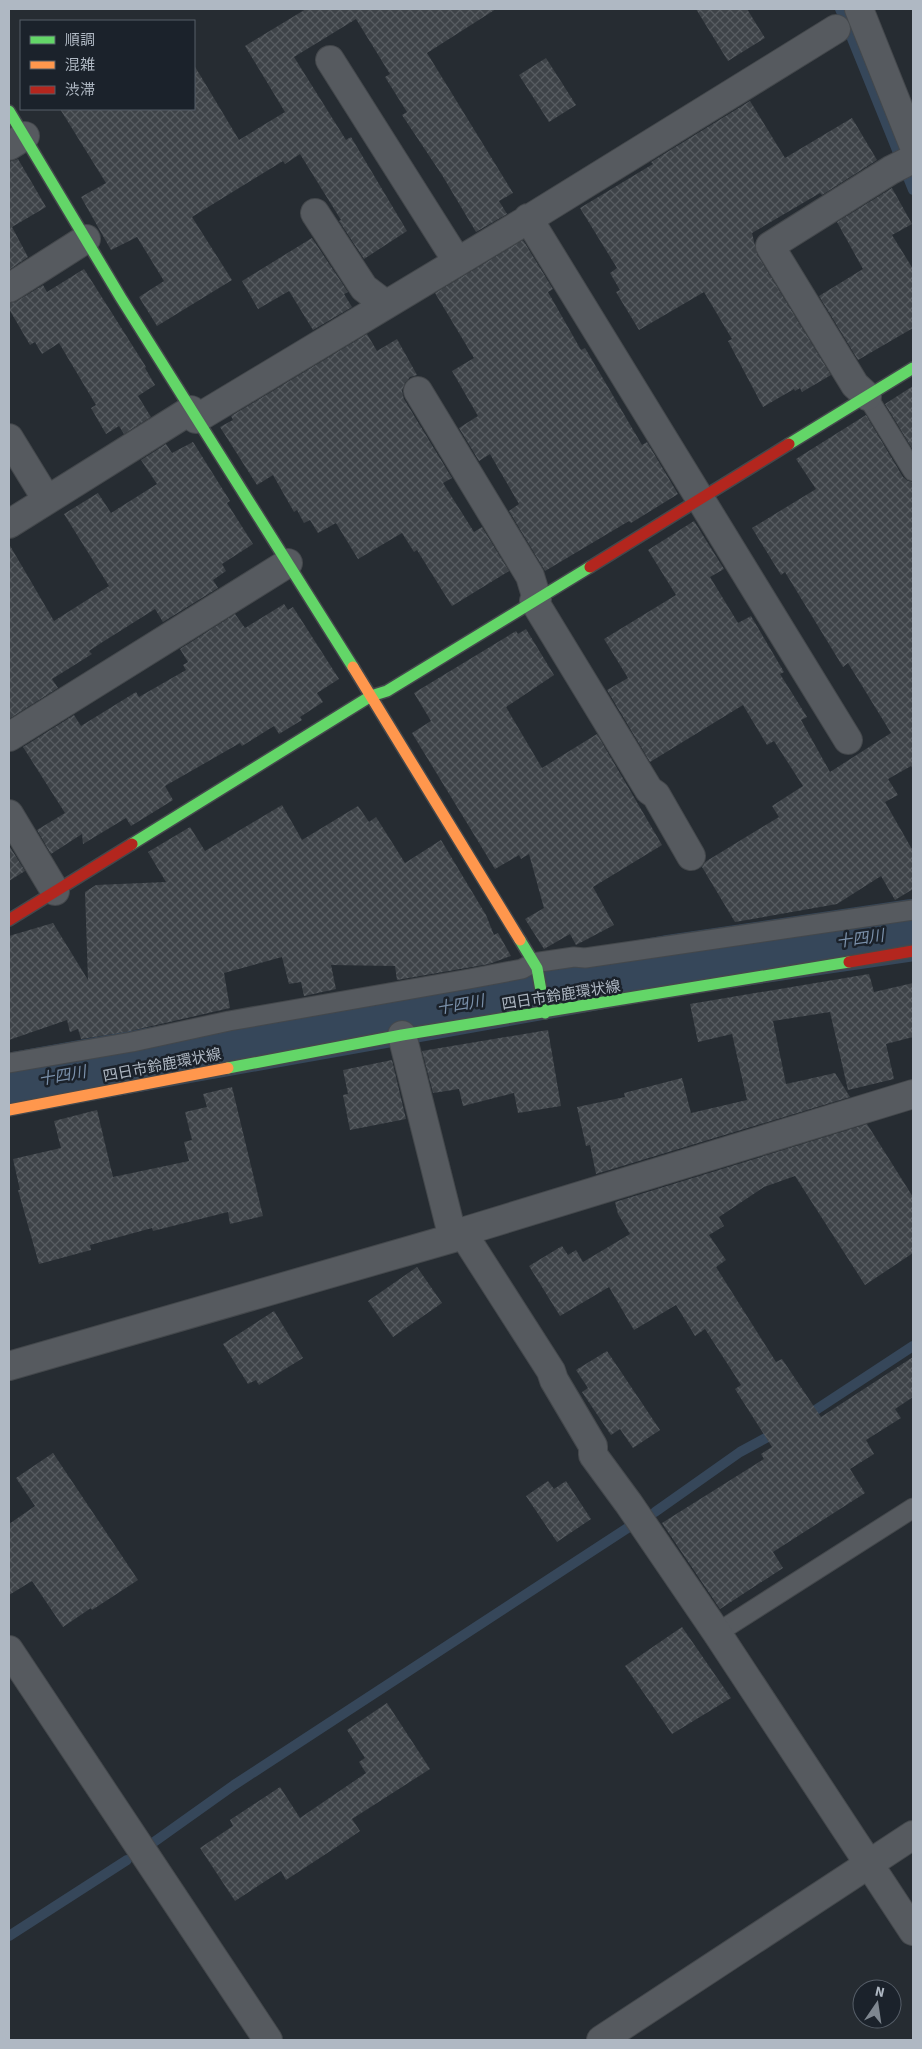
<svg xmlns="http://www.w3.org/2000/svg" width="922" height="2049" font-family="'Source Sans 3','Noto Sans JP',sans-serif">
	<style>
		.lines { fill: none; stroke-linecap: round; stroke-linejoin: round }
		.stream { stroke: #36475a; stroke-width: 10 }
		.river { stroke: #36475a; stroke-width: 62 }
		.building { fill: url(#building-cross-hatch) }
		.lane-casing { stroke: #44484c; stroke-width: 21 }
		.street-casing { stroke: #44484c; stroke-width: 30 }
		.fast-casing { stroke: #44484c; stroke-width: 14 }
		.slow-casing { stroke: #44484c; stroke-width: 14 }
		.jam-casing { stroke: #44484c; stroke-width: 14 }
		.lane { stroke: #565a5f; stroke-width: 19 }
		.street { stroke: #565a5f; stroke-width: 28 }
		.fast { stroke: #63d668; stroke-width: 11 }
		.slow { stroke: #ff974d; stroke-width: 11 }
		.jam { stroke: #b3261e; stroke-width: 11 }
		.labels { text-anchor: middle; stroke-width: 5; stroke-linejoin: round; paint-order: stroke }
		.street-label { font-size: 15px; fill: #afb8c3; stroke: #1b222b }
		.water-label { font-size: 16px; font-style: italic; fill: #7a90aa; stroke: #1b222b }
	</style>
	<defs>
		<pattern id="building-cross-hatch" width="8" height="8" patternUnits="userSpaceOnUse" patternTransform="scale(1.25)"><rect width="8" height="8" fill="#3e4348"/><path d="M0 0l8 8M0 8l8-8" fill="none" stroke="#575c61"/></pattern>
	</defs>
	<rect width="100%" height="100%" fill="#262c32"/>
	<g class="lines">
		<path class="stream" d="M840 9 913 190
			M805 1417 913 1346
			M655 1512 740 1452 777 1432
			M154 1842 234 1785 629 1527
			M9 1936 127 1860"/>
		<path class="river" d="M9 1084 669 966 913 930"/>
	</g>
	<path class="building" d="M306 9H496L427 53 513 193 499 201 507 214 476 232 442 175 402 115 407 112 385 77 390 74 356 19 294 57 346 140 351 137 407 231 364 259 339 221 341 220 300 154 285 164 283 161 192 217 232 280 157 326 139 297 164 281 137 237 111 250 81 197 106 183 60 109H194V65L239 140 285 112 245 46Z
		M696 9H747L765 38 728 61Z
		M546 58 576 105 549 122 519 75Z
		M750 101 785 158 852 118 877 160 822 195 820 193 752 233 757 254 831 375 802 392 800 388 795 391 794 389 763 407 728 341 732 339 704 292 639 330 616 292 620 290 610 273 617 268 580 208 653 164 651 162Z
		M18 159 46 207 12 227 28 257 9 270V162Z
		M892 188 912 224 892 235 913 269V328L858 360 819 296 863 269 837 222Z
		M312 238 348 292 344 294 352 307 313 330 289 291 258 309 242 281Z
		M523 240 553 289 548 292 581 350 585 348 642 445 647 442 678 494 631 523 629 521 545 571 509 511 519 504 490 454 479 461 459 428 478 416 452 371 474 358 435 293Z
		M84 269 146 367 145 368 155 385 138 396 151 417 124 434 119 426 106 434 91 408 96 405 59 343 42 354 35 342 30 345 9 309V303L17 301 43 285 47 292Z
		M367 334 377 351 397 339 417 375 410 377 405 383 402 391 404 399 452 478 443 483 474 532 482 527 509 571 452 606 417 550 414 552 402 533 358 559 336 523 318 533 310 520 304 523 297 510 294 512 273 475 257 485 220 427 233 420 231 416Z
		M913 386V450L885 404Z
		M866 415 903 477 908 481 913 482V769L911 766 888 779 898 795 885 802 913 851V889L895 900 881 876 837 904 735 922 702 867 705 862 779 817 772 806 803 786 774 741 767 745 743 705 650 762 607 690 628 678 604 639 676 595 648 550 694 521 724 569 710 577 738 623 751 616 784 672 780 674 807 717 801 720 830 772 891 733 848 663 843 667 785 572 781 575 752 528 816 489 796 459Z
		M193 442 230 501 227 503 253 544 222 564 226 571 213 580 218 588 163 622 155 609 101 643 89 651 92 654 52 679 58 688 9 719V544L54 621 109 586 64 514 98 493 111 513 157 484 141 460 166 444 172 453Z
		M284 604 288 610 293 607 339 679 317 693 323 702 300 717 302 720 279 734 274 726 242 746 240 743 165 786 173 800 131 826 126 818 83 844 82 834 51 854 37 830 65 813 23 747 74 715 81 726 136 692 139 697 186 670 183 665 188 662 180 649 235 614 245 628Z
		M526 629 554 675 506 707 542 768 597 734 662 845 593 887 614 925 576 945 570 934 544 949 525 919 544 908 529 854 521 859 519 855 495 869 412 733 431 721 414 693 516 631 518 634Z
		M282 805 302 840 358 806 369 822 376 817 405 863 441 840 486 915 494 935 498 933 511 956 489 964 397 980 395 966 331 965 336 989 304 996 301 982 289 984 282 957 224 973 230 1008 126 1032 81 1039 78 1029 70 1032 67 1020 9 1040V936L53 923 88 980 85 892 96 885 166 882 148 852 190 827 205 851Z
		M10 847 25 871 9 881V848Z
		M869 974 874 992 913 983V1037L886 1044 894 1079 848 1090 830 1012 773 1021 786 1084 835 1073 850 1097 596 1174 590 1145 586 1146 577 1107 625 1097 624 1093 682 1078 691 1113 747 1100 732 1034 698 1042 690 1004Z
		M548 1030 561 1106 518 1113 514 1093 463 1106 459 1089 433 1093 422 1051Z
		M392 1060 406 1119 350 1130 343 1095 348 1094 343 1070Z
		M232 1087 263 1216 230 1224 228 1212 153 1231 152 1228 90 1245 91 1250 39 1264 18 1190H20L13 1159 61 1148 54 1121 97 1110 113 1177 189 1161 184 1142 192 1140 185 1112 207 1107 203 1094Z
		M867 1124 913 1197V1253L865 1285 795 1176 764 1187 719 1217 724 1226 709 1235 726 1260 716 1267 776 1362 782 1359 821 1417 913 1357V1397L895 1409 901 1418 866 1440 874 1454 850 1469 865 1493 773 1552 783 1568 720 1609 662 1523 764 1459 761 1454 772 1447 735 1389 741 1385 705 1329 695 1336 676 1305 634 1330 609 1287 560 1316 529 1266 562 1246 568 1255 576 1250 583 1262 630 1234 618 1214 615 1202Z
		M417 1267 442 1303 393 1337 368 1301Z
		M274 1311 303 1358 259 1385 256 1380 248 1384 223 1344Z
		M607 1351 660 1430 633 1448 620 1429 611 1435 582 1392 588 1388 576 1370Z
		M53 1453 138 1580 92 1610 91 1608 63 1627 32 1581 9 1595V1524L35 1506 16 1478Z
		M548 1481 554 1489 566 1481 591 1519 557 1542 526 1496Z
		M682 1627 731 1698 672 1734 625 1666Z
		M387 1703 430 1769 352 1819 360 1831 338 1846 286 1880 281 1871 235 1901 200 1848 233 1826 230 1820 280 1787 300 1818 366 1773 359 1762 365 1758 347 1730Z"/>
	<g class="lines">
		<g class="lane-casing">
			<path id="lane" d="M867 396 913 471
				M9 1063 132 1042 229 1021 469 979 522 969 533 963 574 957 585 958 913 910
				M717 1633 913 1508"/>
		</g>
		<g class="street-casing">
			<path id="street" d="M859 9 913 144
				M330 60 457 261
				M9 146 25 136
				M315 213 364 288 385 304
				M528 218 848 740
				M9 288 86 239
				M418 391 530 576 537 599
				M867 396 855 385 770 246 891 170 913 159
				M196 419 532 217 836 29
				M9 438 47 500
				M9 524 191 410
				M534 601 649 790 656 795 691 856
				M9 737 288 563
				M9 814 55 891
				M402 1035 453 1238
				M462 1232 551 1371 554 1380 593 1446V1455L629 1504 717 1633 913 1931
				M9 1366 453 1238 462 1232 913 1094
				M9 1650 268 2040
				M601 2040 913 1835"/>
		</g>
		<g class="fast-casing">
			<path id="fast" d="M9 111 121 298 353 667
				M789 444 913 368
				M132 844 371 696 387 691 590 567
				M520 940 537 968 545 1013
				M228 1068 402 1035 849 962"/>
		</g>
		<g class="slow-casing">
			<path id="slow" d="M353 667 520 940
				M9 1110 228 1068"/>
		</g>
		<g class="jam-casing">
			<path id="jam" d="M590 567 789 444
				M9 920 132 844
				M849 962 913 951"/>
		</g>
		<use href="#lane" class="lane"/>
		<use href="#street" class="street"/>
		<use href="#fast" class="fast"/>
		<use href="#slow" class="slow"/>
		<use href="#jam" class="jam"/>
	</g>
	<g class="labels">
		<g class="street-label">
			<text transform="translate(561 995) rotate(-9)" y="5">四日市鈴鹿環状線</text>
			<text transform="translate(162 1065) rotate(-11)" y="5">四日市鈴鹿環状線</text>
		</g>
		<g class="water-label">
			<text transform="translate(860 938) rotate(-8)" y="6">十四川</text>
			<text transform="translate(460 1004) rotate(-10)" y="6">十四川</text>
			<text transform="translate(62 1075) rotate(-10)" y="6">十四川</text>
		</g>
	</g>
	<rect width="922" height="2049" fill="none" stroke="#afb8c3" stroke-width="20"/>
	<rect x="20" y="20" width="175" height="90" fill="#1b222b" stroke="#565e68"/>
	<rect x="30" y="36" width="25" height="8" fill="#63d668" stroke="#565e68"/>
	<text x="65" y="45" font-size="15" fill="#afb8c3">順調</text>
	<rect x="30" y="61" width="25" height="8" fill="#ff974d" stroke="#565e68"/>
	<text x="65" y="70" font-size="15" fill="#afb8c3">混雑</text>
	<rect x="30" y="86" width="25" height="8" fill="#b3261e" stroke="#565e68"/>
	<text x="65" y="95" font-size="15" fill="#afb8c3">渋滞</text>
	<g transform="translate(877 2004) rotate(13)"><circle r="24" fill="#1b222b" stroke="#565e68"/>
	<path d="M0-4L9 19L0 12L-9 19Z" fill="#7f8790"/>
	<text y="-8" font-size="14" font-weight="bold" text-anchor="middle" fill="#afb8c3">N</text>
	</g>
</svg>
